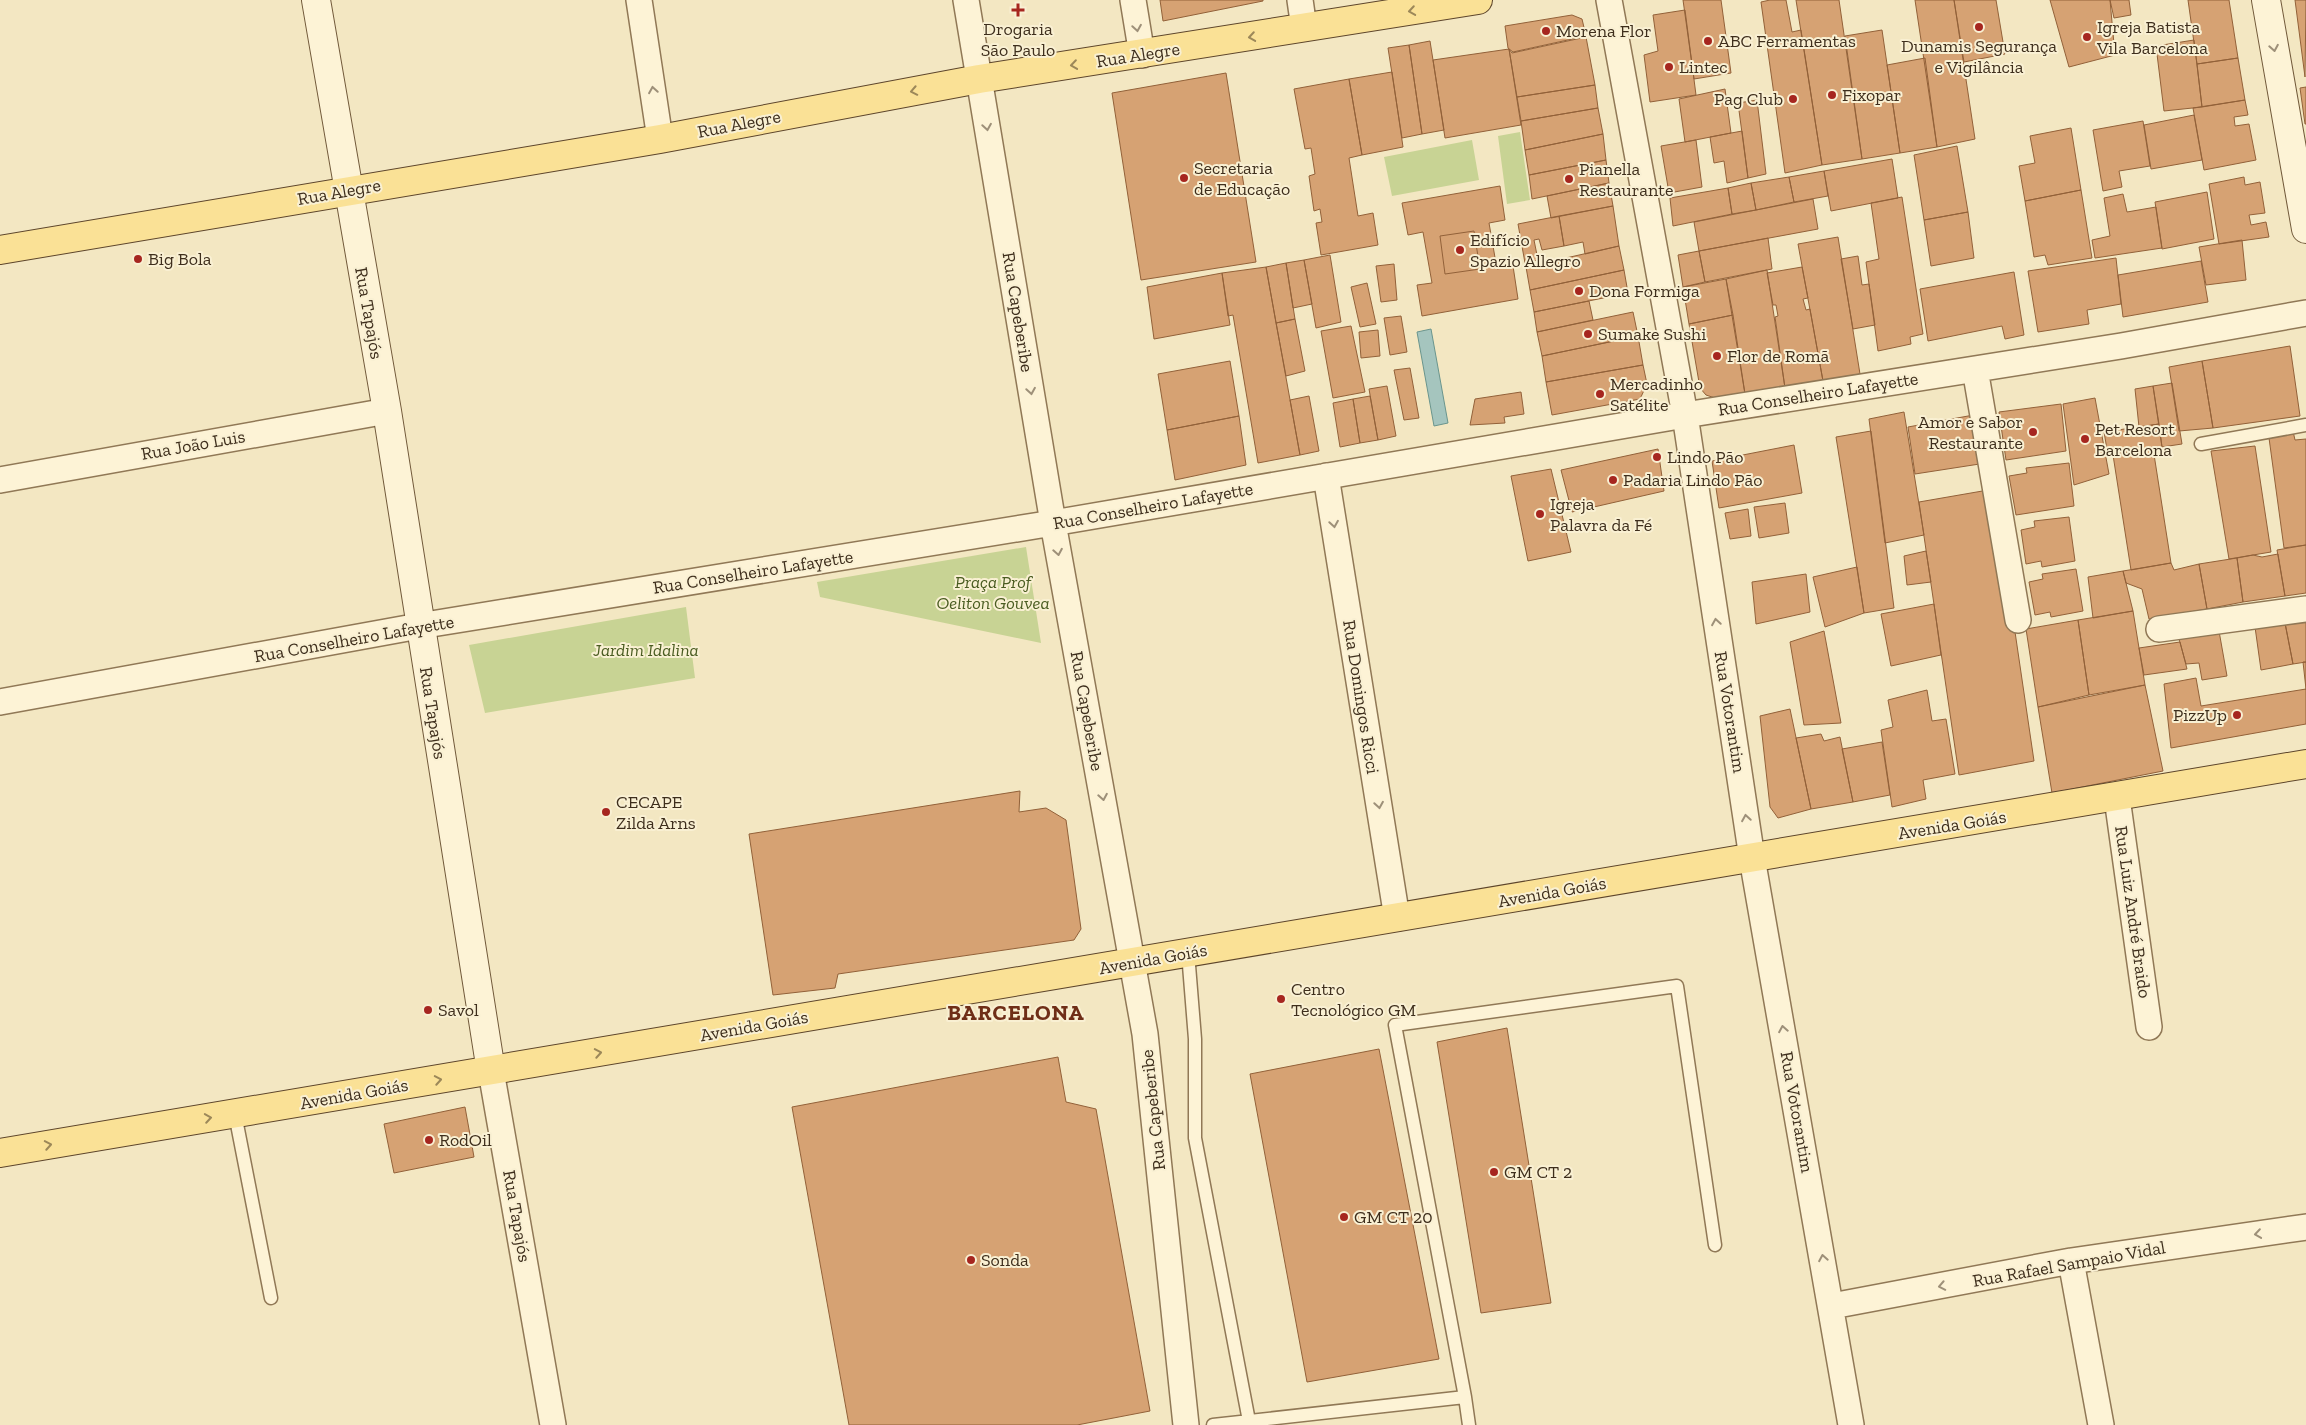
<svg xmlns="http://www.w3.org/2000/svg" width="2306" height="1425" font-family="'Zilla Slab',serif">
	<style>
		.green { fill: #c8d394 }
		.water { fill: #a5c5be; stroke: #6a958d }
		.building { fill: #d6a273; stroke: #926139 }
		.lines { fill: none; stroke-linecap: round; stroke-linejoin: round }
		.lane-casing { stroke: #907856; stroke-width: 15 }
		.street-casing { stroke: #907856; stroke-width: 28 }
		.secondary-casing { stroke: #71593a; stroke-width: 30 }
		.primary-casing { stroke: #5d452b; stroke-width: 30 }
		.lane { stroke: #fdf3d6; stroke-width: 12 }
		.street { stroke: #fdf3d6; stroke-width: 25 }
		.secondary { stroke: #fdf3d6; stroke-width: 28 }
		.primary { stroke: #fae196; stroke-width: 28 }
		.oneway { stroke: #9c8859 }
		.oneway2 { stroke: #9e9079 }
		.poi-dot { fill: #a6261f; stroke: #f9f0d3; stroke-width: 2 }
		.labels { text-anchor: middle; stroke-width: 4; stroke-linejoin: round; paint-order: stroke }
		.poi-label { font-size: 18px; fill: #3e2e1c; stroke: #f9f0d3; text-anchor: start }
		.street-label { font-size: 18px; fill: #3e2e1c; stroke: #f9f0d3 }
		.park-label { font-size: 18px; font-style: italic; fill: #4a5c21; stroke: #f9f0d3 }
		.district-label { font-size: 22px; font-weight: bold; letter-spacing: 1px; fill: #6f2e17; stroke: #f9f0d3 }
	</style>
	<rect width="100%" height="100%" fill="#f3e7c2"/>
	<path class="green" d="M1520 132 1530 200 1507 204 1498 136Z
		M1472 140 1479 180 1392 196 1384 157Z
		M1026 547 1041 643 820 597 817 582Z
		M686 607 695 678 485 713 469 645Z"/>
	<path class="water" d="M1431 329 1448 423 1434 426 1417 332Z"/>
	<path class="building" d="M1160 0H1263V1L1163 21Z
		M1683 0H1721L1731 73 1694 79Z
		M1770 0H1786L1792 32 1801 30 1822 165 1785 173 1761 2Z
		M1796 0H1839L1862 159 1822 165Z
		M1915 0H1954L1975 139 1937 147Z
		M1954 0H1996L2005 54 1964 62Z
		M2050 0H2110L2115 55 2069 67Z
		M2110 0H2129L2131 15 2114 18Z
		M2188 0H2229L2238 58 2197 64Z
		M2295 0H2306L2305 77Z
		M1685 10 1696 95 1650 102 1644 55 1658 51 1653 15Z
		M1572 15 1582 19 1586 36 1513 52 1508 48 1505 26Z
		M1882 30 1900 153 1862 159 1845 36Z
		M1586 37 1595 85 1517 97 1509 49 1512 53Z
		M2194 40 2202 107 2164 111 2156 46Z
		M1430 41 1444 130 1422 134 1409 45Z
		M1409 45 1422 134 1402 138 1388 48Z
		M1509 49 1521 125 1445 138 1433 60Z
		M1925 58 1937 147 1900 153 1887 65Z
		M2238 58 2245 100 2202 107 2197 64Z
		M1392 72 1403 147 1362 155 1349 79Z
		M1226 73 1256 262 1141 280 1112 93Z
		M1349 79 1362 155 1349 158 1358 216 1373 213 1378 245 1321 255 1316 223 1322 222 1320 209 1314 211 1309 176 1315 174 1311 148 1305 149 1294 89Z
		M1595 85 1598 108 1521 121 1517 97Z
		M2306 87V124H2305L2300 88Z
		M1725 89 1731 133 1685 142 1679 99Z
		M1757 100 1766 174 1748 178 1738 103Z
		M2245 100 2248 115 2234 117 2235 126 2249 124 2256 160 2204 170 2193 108Z
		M1598 108 1603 134 1525 150 1521 121Z
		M2194 115 2202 160 2151 169 2144 125Z
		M2143 121 2150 166 2119 171 2122 187 2103 191 2093 130Z
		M2071 128 2081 190 2025 201 2019 166 2035 163 2030 136Z
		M1742 131 1748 178 1727 183 1724 161 1714 163 1710 137Z
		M1603 134 1606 160 1529 175 1525 150Z
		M1696 140 1702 187 1669 193 1661 146Z
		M1957 146 1968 212 1924 220 1914 155Z
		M1892 159 1898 198 1831 211 1824 171Z
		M1606 160 1609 183 1532 199 1529 175Z
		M1824 171 1828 196 1794 202 1789 177Z
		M1789 177 1794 202 1756 210 1751 183Z
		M2244 177 2245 185 2260 182 2265 213 2249 215 2251 225 2266 222 2269 237 2219 244 2209 184Z
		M1609 183 1613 206 1551 218 1547 196Z
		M1751 183 1756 210 1732 214 1728 188Z
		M1500 186 1505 220 1489 223 1497 269 1513 266 1518 299 1422 316 1417 285 1432 283 1423 232 1408 235 1402 203Z
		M1728 188 1732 214 1673 226 1670 198Z
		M2081 190 2092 258 2048 265 2045 255 2034 257 2025 201Z
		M2207 192 2214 239 2162 249 2155 202Z
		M2123 194 2127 212 2156 207 2162 248 2095 258 2092 240 2110 236 2104 198Z
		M1902 197 1923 334 1910 337 1911 344 1878 351 1866 262 1879 259 1871 203Z
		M1813 199 1818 229 1699 251 1694 222Z
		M1613 206 1619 246 1585 254 1583 242 1564 246 1559 216Z
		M1968 212 1974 258 1931 266 1924 220Z
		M1559 216 1564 246 1542 250 1539 239 1534 240 1538 260 1525 263 1518 224Z
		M1474 231 1480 269 1445 274 1440 236Z
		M1838 237 1860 374 1823 381 1798 244Z
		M1768 238 1772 269 1705 282 1699 251Z
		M2242 240 2246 280 2206 285 2199 247Z
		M1619 246 1624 270 1530 290 1526 267Z
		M1699 251 1705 282 1683 287 1678 255Z
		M1330 255 1341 322 1316 328 1304 260Z
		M1858 256 1862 285 1869 284 1875 325 1853 329 1841 259Z
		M2116 258 2121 304 2087 310 2089 324 2038 332 2028 271Z
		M1304 260 1312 304 1293 308 1286 263Z
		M2201 261 2208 302 2123 317 2118 275Z
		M1286 263 1295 319 1276 323 1266 267Z
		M1394 264 1397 300 1381 302 1376 266Z
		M1266 267 1300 455 1258 463 1233 315 1228 316 1222 273Z
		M1802 267 1808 298 1803 299 1806 310 1810 309 1823 381 1785 388 1775 317 1778 316 1776 305H1773L1767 273Z
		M1624 270 1628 293 1534 312 1530 290Z
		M1767 270 1785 388 1745 394 1726 279Z
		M2014 272 2024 335 2005 339 2002 326 1928 341 1920 289Z
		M1222 273 1230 325 1154 339 1147 287Z
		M1726 279 1733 315 1689 324 1683 287Z
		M1367 283 1376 324 1360 327 1351 287Z
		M1589 301 1593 320 1537 332 1534 312Z
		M1633 312 1638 336 1542 356 1537 332Z
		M1733 315 1745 394 1718 399 1706 395 1700 388 1689 324Z
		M1401 316 1407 352 1390 355 1384 318Z
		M1295 319 1305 371 1286 376 1276 323Z
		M1351 326 1365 392 1333 398 1321 331Z
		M1378 330 1380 356 1361 358 1359 332Z
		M1638 336 1643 365 1546 382 1542 356Z
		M2290 346 2300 416 2213 428 2202 361Z
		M1230 361 1239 416 1167 430 1158 374Z
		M2202 361 2213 428 2179 431 2169 367Z
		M1643 365 1647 384 1640 399 1552 415 1546 382Z
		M1410 368 1419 418 1404 420 1394 370Z
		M2172 383 2182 444 2162 447 2153 386Z
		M1387 386 1396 436 1378 440 1369 389Z
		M2153 386 2159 424 2139 427 2135 389Z
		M1521 392 1524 414 1504 417 1505 423 1470 425 1475 399Z
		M1309 396 1319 451 1300 455 1290 400Z
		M1370 396 1378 440 1360 443 1353 399Z
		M2095 398 2109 474 2074 485 2063 404Z
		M1353 399 1360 443 1340 447 1333 403Z
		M2061 404 2066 451 2006 460 1999 412Z
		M1904 412 1924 535 1885 543 1869 419Z
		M1979 414 1986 463 1915 474 1908 427Z
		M1239 416 1246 465 1175 480 1167 430Z
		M2159 424 2162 447 2108 455 2104 432Z
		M1871 431 1894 608 1864 613 1836 437Z
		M2293 431 2295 440 2306 439V545L2284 548 2269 438Z
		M1794 445 1802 493 1719 508 1712 461Z
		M2255 446 2271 552 2229 559 2211 451Z
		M2153 448 2171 563 2131 570 2113 455Z
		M1658 449 1664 491 1572 512 1561 470Z
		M2069 463 2074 506 2016 515 2009 476 2027 473 2026 468Z
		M1551 469 1571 552 1528 561 1511 476Z
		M1994 489 2034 761 1959 775 1919 502Z
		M1785 503 1789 533 1759 538 1754 507Z
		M1748 509 1751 536 1730 539 1725 513Z
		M2069 517 2075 561 2042 567 2041 561 2026 564 2021 530 2035 527 2034 521Z
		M2306 545V593L2285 596 2277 550Z
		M1926 551 1931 582 1907 585 1904 556Z
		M2278 554 2285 596 2243 602 2237 558 2253 555 2262 557Z
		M2237 558 2243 602 2207 609 2199 564Z
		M2171 563 2174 570 2199 564 2207 609 2149 619 2142 589 2126 583 2123 571Z
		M1857 567 1864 613 1825 627 1813 577Z
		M2076 569 2083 611 2051 617 2050 612 2035 615 2029 582 2043 579 2042 574Z
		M2123 571 2133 611 2093 618 2088 577Z
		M1806 574 1810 612 1756 624 1752 582Z
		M1934 604 1941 655 1891 666 1881 614Z
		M2133 611 2145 685 2089 695 2078 620Z
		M2078 620 2089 695 2038 707 2026 629Z
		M2306 620V662L2293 664 2285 623Z
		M2285 623 2293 664 2261 670 2255 627Z
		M1824 631 1841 723 1804 725 1790 642Z
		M2219 631 2227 676 2202 680 2199 663 2186 664 2179 639Z
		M2180 642 2187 669 2144 675 2139 648Z
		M2303 662H2306V690V689Z
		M2196 678 2201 706 2306 689V724L2171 748 2164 684Z
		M2145 685 2163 771 2052 793 2038 707Z
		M1927 690 1932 721 1946 719 1955 774 1923 780 1926 799 1892 807 1881 730 1893 727 1888 700Z
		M1790 709 1811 809 1778 818 1770 807 1760 716Z
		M1821 734 1824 741 1840 737 1853 802 1811 809 1796 738Z
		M1882 742 1890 795 1853 802 1842 749Z
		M1020 791 1019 812 1046 808 1066 820 1081 929 1074 940 838 974 835 988 773 995 749 834Z
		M1507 1028 1551 1303 1481 1313 1437 1042Z
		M1379 1049 1439 1359 1307 1382 1250 1074Z
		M1058 1057 1066 1102 1096 1109 1150 1411 1077 1425H849L792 1107Z
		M465 1107 474 1157 394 1173 384 1124Z"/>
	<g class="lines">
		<g class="lane-casing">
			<path id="lane" d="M2201 444 2306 425
				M1188 953 1195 1039V1138L1249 1421
				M235 1114 271 1298
				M1465 1397 1395 1025 1677 986 1715 1245
				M1213 1425 1465 1397 1469 1425"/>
		</g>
		<g class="street-casing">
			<path id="street" d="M639 0 660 139
				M966 0 1053 523 1145 1034 1186 1425
				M1133 0 1142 55
				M1300 0 1304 28
				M1609 0 1685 415 1752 858 1851 1425
				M1975 369 2018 620
				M1326 476 1397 918
				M0 480 387 411
				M2159 629 2306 609
				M0 702 419 626 1053 523 1685 415 2121 346 2306 313
				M2117 798 2149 1027
				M491 1071 553 1425
				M2071 1261 2101 1425
				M1832 1306 2071 1261 2306 1227"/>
		</g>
		<g class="secondary-casing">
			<path id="secondary" d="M316 0 387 411 491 1071
				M2266 0 2306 229"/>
		</g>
		<g class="primary-casing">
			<path id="primary" d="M0 250 660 139 979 79 1478 0
				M0 1153 2306 764"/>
		</g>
		<use href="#lane" class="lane"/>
		<use href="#street" class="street"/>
		<use href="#secondary" class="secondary"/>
		<use href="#primary" class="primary"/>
	</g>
	<defs><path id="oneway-chevron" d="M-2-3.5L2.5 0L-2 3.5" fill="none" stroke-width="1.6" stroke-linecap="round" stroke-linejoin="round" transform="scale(1.25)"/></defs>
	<g class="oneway">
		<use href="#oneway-chevron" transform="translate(1412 11) rotate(171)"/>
		<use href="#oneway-chevron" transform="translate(1252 37) rotate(171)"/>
		<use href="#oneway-chevron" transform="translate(1074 65) rotate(172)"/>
		<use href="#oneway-chevron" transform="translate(914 91) rotate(169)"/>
		<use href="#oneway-chevron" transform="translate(598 1053) rotate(-10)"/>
		<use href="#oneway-chevron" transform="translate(438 1080) rotate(-10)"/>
		<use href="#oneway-chevron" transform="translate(208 1118) rotate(-9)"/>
		<use href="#oneway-chevron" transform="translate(48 1145) rotate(-10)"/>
	</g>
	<g class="oneway2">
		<use href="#oneway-chevron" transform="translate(1137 28) rotate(81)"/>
		<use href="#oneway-chevron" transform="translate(2274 48) rotate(80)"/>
		<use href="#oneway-chevron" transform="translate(653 90) rotate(-99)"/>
		<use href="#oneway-chevron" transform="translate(987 127) rotate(81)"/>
		<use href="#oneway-chevron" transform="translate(1031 391) rotate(81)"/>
		<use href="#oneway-chevron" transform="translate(1334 524) rotate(81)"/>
		<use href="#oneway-chevron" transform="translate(1058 552) rotate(80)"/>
		<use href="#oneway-chevron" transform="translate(1716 622) rotate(-99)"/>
		<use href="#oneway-chevron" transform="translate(1103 797) rotate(80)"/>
		<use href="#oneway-chevron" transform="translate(1379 805) rotate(81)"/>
		<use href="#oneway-chevron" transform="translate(1746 818) rotate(-99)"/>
		<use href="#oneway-chevron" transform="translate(1783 1029) rotate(-100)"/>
		<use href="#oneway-chevron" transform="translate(2258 1234) rotate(172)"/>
		<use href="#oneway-chevron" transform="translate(1823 1258) rotate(-100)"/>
		<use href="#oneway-chevron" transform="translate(1942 1286) rotate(169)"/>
	</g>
	<g class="poi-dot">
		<path d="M1015.5 2.5h5v5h5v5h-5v5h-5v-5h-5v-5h5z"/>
		<circle cx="1979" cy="27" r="5"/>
		<circle cx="1546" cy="31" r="5"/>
		<circle cx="2087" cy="37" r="5"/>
		<circle cx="1708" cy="41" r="5"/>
		<circle cx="1669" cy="67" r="5"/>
		<circle cx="1832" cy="95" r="5"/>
		<circle cx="1793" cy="99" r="5"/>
		<circle cx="1184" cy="178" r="5"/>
		<circle cx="1569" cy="179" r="5"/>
		<circle cx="1460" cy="250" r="5"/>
		<circle cx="138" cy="259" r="5"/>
		<circle cx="1579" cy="291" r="5"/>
		<circle cx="1588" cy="334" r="5"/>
		<circle cx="1717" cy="356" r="5"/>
		<circle cx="1600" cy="394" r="5"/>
		<circle cx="2033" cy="432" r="5"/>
		<circle cx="2085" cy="439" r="5"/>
		<circle cx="1657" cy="457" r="5"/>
		<circle cx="1613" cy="480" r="5"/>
		<circle cx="1540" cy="514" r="5"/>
		<circle cx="2237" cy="715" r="5"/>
		<circle cx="606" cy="812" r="5"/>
		<circle cx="1281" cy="999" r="5"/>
		<circle cx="428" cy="1010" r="5"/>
		<circle cx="429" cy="1140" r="5"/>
		<circle cx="1494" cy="1172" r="5"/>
		<circle cx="1344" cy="1217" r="5"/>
		<circle cx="971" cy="1260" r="5"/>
	</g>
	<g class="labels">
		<g class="poi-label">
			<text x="2097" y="33">Igreja Batista<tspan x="2097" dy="21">Vila Barcelona</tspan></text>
			<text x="1018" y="35" text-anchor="middle">Drogaria<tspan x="1018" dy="21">São Paulo</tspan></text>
			<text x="1556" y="37">Morena Flor</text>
			<text x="1718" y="47">ABC Ferramentas</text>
			<text x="1979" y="52" text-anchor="middle">Dunamis Segurança<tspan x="1979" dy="21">e Vigilância</tspan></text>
			<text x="1679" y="73">Lintec</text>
			<text x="1842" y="101">Fixopar</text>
			<text x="1783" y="105" text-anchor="end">Pag Club</text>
			<text x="1194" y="174">Secretaria<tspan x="1194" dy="21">de Educação</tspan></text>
			<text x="1579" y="175">Pianella<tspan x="1579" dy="21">Restaurante</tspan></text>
			<text x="1470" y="246">Edifício<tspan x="1470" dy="21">Spazio Allegro</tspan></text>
			<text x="148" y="265">Big Bola</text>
			<text x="1589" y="297">Dona Formiga</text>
			<text x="1598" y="340">Sumake Sushi</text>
			<text x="1727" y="362">Flor de Romã</text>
			<text x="1610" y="390">Mercadinho<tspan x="1610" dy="21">Satélite</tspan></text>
			<text x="2023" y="428" text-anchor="end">Amor e Sabor<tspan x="2023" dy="21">Restaurante</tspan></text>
			<text x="2095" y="435">Pet Resort<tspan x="2095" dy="21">Barcelona</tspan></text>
			<text x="1667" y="463">Lindo Pão</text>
			<text x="1623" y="486">Padaria Lindo Pão</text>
			<text x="1550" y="510">Igreja<tspan x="1550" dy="21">Palavra da Fé</tspan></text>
			<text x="2227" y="721" text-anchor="end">PizzUp</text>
			<text x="616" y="808">CECAPE<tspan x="616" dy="21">Zilda Arns</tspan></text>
			<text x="1291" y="995">Centro<tspan x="1291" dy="21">Tecnológico GM</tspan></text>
			<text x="438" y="1016">Savol</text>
			<text x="439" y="1146">RodOil</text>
			<text x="1504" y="1178">GM CT 2</text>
			<text x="1354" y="1223">GM CT 20</text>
			<text x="981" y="1266">Sonda</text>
		</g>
		<g class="street-label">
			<text transform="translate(1138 55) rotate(-9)" y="6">Rua Alegre</text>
			<text transform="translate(739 124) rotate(-11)" y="6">Rua Alegre</text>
			<text transform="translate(339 192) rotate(-10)" y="6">Rua Alegre</text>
			<text transform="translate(1018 312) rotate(81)" y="6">Rua Capeberibe</text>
			<text transform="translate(369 313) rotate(80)" y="6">Rua Tapajós</text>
			<text transform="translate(1818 394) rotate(-9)" y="6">Rua Conselheiro Lafayette</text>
			<text transform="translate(193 445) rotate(-10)" y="6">Rua João Luis</text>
			<text transform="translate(1153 506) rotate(-10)" y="6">Rua Conselheiro Lafayette</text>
			<text transform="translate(753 572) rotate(-9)" y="6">Rua Conselheiro Lafayette</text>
			<text transform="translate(354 639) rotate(-10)" y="6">Rua Conselheiro Lafayette</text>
			<text transform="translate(1361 697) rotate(81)" y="6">Rua Domingos Ricci</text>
			<text transform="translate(1087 711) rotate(80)" y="6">Rua Capeberibe</text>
			<text transform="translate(1730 712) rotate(81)" y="6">Rua Votorantim</text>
			<text transform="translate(433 713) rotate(81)" y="6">Rua Tapajós</text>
			<text transform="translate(1952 825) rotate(-9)" y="6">Avenida Goiás</text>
			<text transform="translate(1552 892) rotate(-10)" y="6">Avenida Goiás</text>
			<text transform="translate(2133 912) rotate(82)" y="6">Rua Luiz André Braido</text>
			<text transform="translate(1153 959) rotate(-10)" y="6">Avenida Goiás</text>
			<text transform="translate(754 1026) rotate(-10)" y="6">Avenida Goiás</text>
			<text transform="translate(354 1094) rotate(-10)" y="6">Avenida Goiás</text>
			<text transform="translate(1153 1110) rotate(-96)" y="6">Rua Capeberibe</text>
			<text transform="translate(1797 1112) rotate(80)" y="6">Rua Votorantim</text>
			<text transform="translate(517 1216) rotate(80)" y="6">Rua Tapajós</text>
			<text transform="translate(2069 1264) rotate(-10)" y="6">Rua Rafael Sampaio Vidal</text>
		</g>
		<g class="park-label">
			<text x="993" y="588">Praça Prof<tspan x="993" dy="21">Oeliton Gouvea</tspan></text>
			<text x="646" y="656">Jardim Idalina</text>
		</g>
		<g class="district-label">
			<text x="1016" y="1020">BARCELONA</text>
		</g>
	</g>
</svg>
